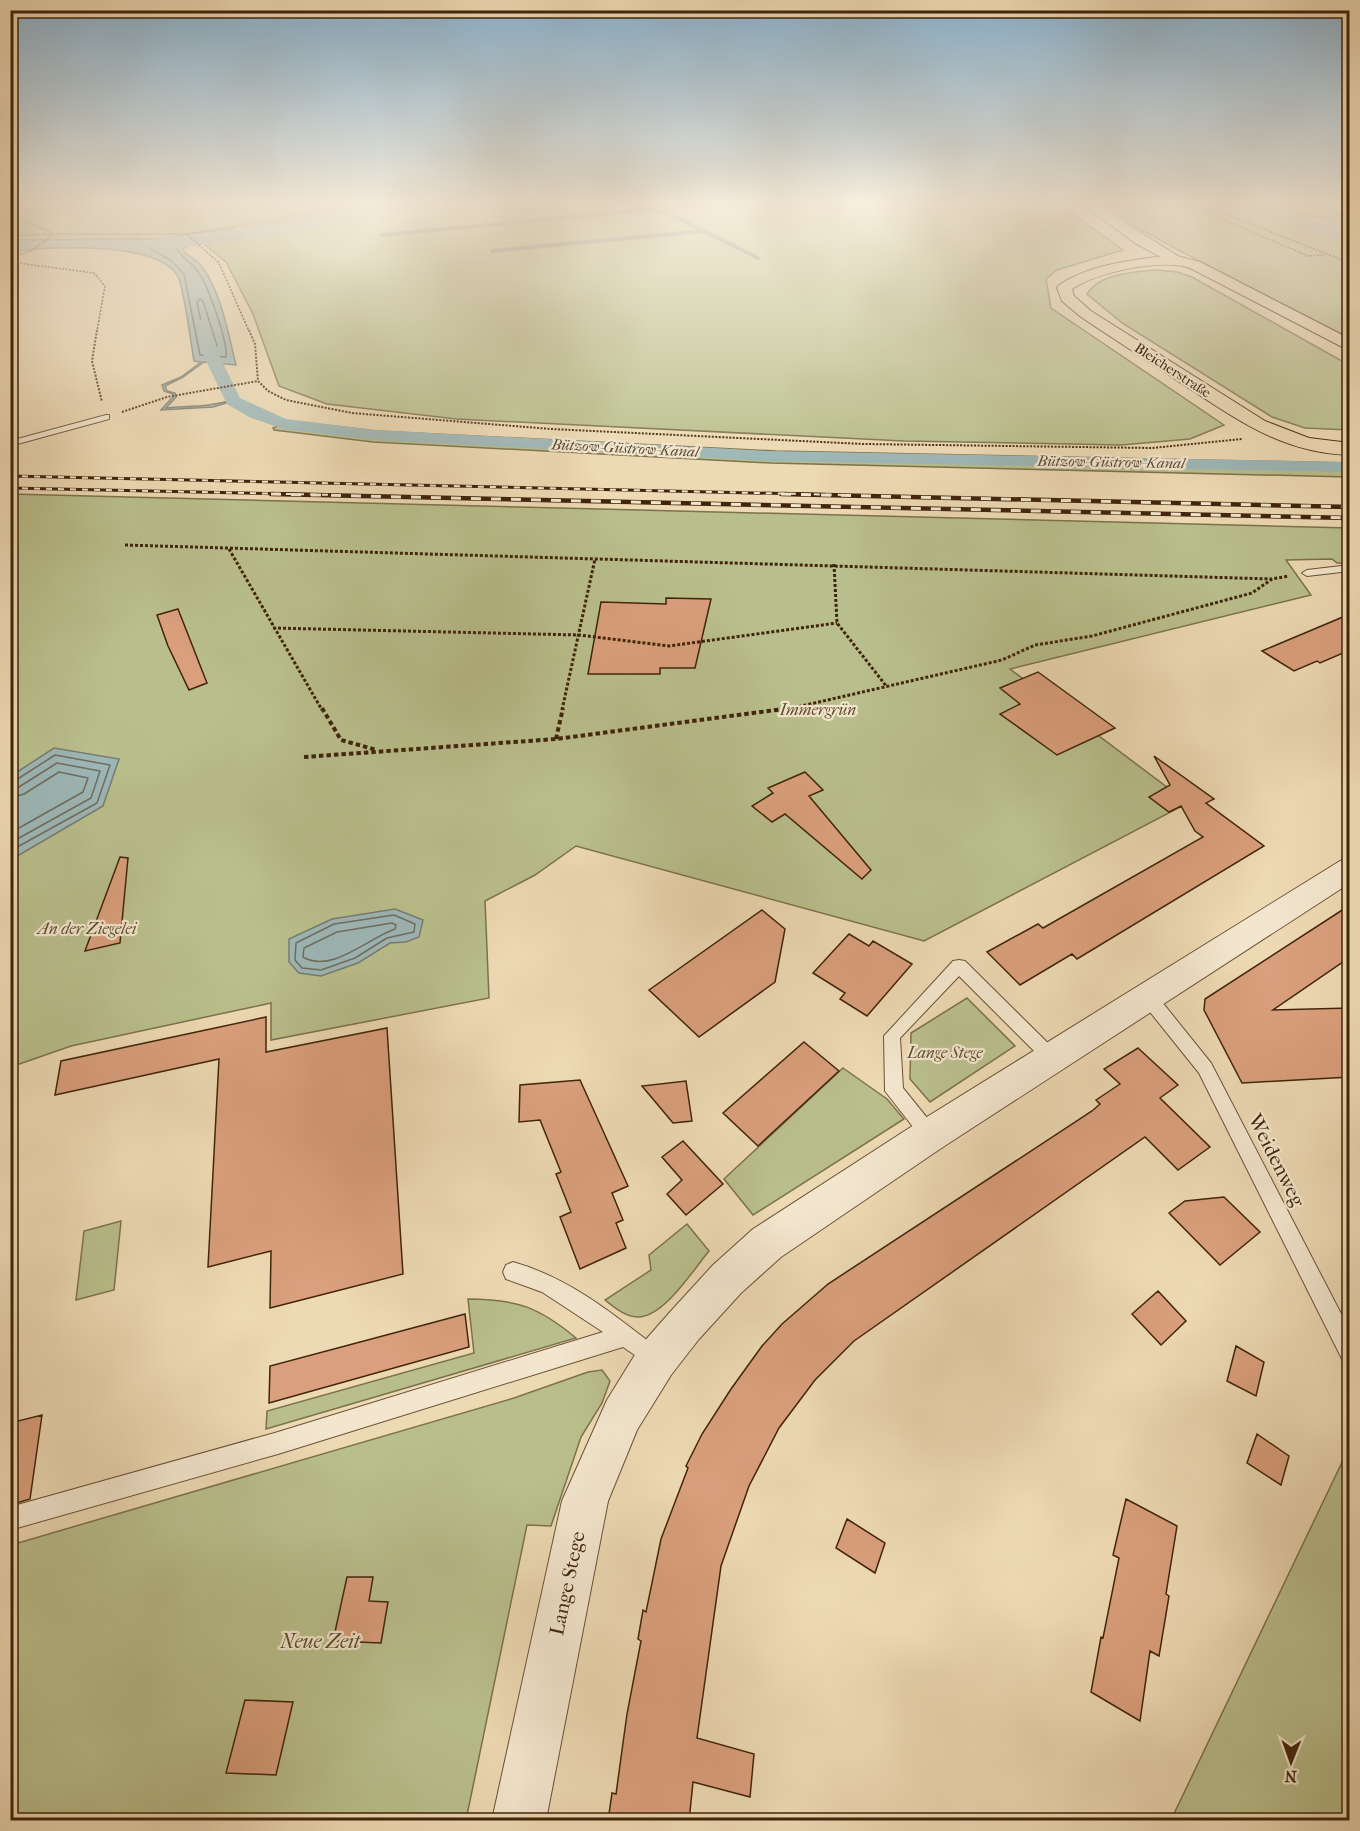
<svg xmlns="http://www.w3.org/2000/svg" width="1360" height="1831" font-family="'IM FELL French Canon',serif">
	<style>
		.green { fill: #b9bf8c; stroke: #7c724c; stroke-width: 1.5 }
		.water { fill: #9db7b7; stroke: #787c72; stroke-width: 1.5 }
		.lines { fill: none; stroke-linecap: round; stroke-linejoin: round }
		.shore { stroke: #6e6e61; stroke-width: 1.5 }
		.stream { stroke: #787c72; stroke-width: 4 }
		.canal { fill: #9db7b7; fill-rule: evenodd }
		.river { fill: #9db7b7; fill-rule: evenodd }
		.building { fill: #da9f7c; stroke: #40240b; stroke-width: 1.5 }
		.lane-casing { stroke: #6b5135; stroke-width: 2 }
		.street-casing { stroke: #6b5135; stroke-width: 2 }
		.secondary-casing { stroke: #40240b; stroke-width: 2 }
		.primary-casing { stroke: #40240b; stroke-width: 2 }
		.path-far3 { stroke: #40240b; stroke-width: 1.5; stroke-dasharray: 2 1.5; stroke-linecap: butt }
		.path-far2 { stroke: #40240b; stroke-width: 2; stroke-dasharray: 2 1.5; stroke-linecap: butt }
		.path-far1 { stroke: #40240b; stroke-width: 3; stroke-dasharray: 3 2; stroke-linecap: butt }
		.path { stroke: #40240b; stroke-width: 4; stroke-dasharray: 4.5 3; stroke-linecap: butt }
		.lane { fill: #f3e6ce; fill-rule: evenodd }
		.street { fill: #f3e6ce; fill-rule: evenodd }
		.secondary { fill: #f3e6ce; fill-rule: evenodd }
		.primary { fill: #edd9b3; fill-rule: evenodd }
		.rail-far1-casing { stroke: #40240b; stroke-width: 3 }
		.rail-casing { stroke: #40240b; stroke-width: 4.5 }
		.rail-far1 { stroke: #f3e6ce; stroke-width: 2; stroke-dasharray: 6; stroke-linecap: butt }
		.rail { stroke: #f3e6ce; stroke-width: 3; stroke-dasharray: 10; stroke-linecap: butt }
		.labels { text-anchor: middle; stroke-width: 4.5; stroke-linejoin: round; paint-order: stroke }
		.far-street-label { font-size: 14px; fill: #40240b; stroke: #f3e6ce }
		.far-water-label { font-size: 15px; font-style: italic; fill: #574936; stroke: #f3e6ce }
		.park-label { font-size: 16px; font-style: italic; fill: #5e4b2b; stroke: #f3e6ce }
		.near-street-label { font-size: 20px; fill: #40240b; stroke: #f3e6ce }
		.near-park-label { font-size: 20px; font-style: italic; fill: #5e4b2b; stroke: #f3e6ce }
	</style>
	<rect width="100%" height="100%" fill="#edd9b3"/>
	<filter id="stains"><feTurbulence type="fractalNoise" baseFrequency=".00333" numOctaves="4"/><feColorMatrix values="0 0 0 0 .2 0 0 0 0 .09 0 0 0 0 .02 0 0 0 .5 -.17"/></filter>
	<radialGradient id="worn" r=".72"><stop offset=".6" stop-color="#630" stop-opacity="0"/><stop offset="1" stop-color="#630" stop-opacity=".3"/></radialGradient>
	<path class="green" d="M176 205H346L163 239 11 240 10 212 66 207 157 209Z
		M374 205H1060L1123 250 1057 270 1046 279 1051 308 1224 425 1190 439 1121 445 904 441 456 419 327 404 279 386 253 314 226 262 205 245 230 240 228 231Z
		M1105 205H1327L1343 216H1349V338L1184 253 1140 229Z
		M1157 270 1177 272 1192 277 1349 365V430L1305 428 1272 417 1122 323 1087 294C1100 273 1135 272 1157 270Z
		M290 421 377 431 776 451 1349 463V477L771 463 373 442 274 430 273 428Z
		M10 494 1349 528V563H1337L1332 559 1286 560 1311 595 1010 669 1188 803 924 941 576 846 535 875 485 901 489 998 271 1040V1003L71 1046 11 1067Z
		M967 998 1015 1046 930 1102 910 1079 911 1033Z
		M843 1068 887 1099 904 1119 753 1215 724 1179Z
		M121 1221 114 1290 76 1300 84 1231Z
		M687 1224 709 1251C693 1270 664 1317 638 1317 625 1317 614 1307 605 1300L651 1270 649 1255Z
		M468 1299C516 1299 539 1307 576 1338L266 1429 267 1411 474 1353Z
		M602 1370 610 1381 602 1403 581 1437 551 1526 527 1525 466 1820H11V1545L514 1398 588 1372Z
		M1346 1454 1350 1455 1349 1820H1171Z"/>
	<path class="water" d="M229 233 230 240 190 246 182 249C188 257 198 260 203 268 222 295 228 333 236 365L204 362 183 377 165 386 167 391 175 393 176 397 166 408C189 406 210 407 232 400L233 401 213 407 161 410 173 397V394L164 391 162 385 181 377 201 362 194 361C191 345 184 285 177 275 155 241 47 246 11 252V240L182 239Z
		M54 748 119 759 103 806 19 855 11 857V776Z
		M395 909 423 920 419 937 406 942 390 943 358 963 321 976 299 973 289 962V939L332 919Z"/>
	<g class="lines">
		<path class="shore" d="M154 245H175C180 257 188 260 196 269 207 281 228 342 226 357L200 355 184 274 172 261 152 250 151 246Z
			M200 299 203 301 217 346 215 349 206 346 197 302Z
			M10 781 16 780 55 755 110 765 97 803 10 851
			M10 789 19 787 57 763 100 771 91 798 10 843
			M10 798 24 794 59 772 88 778 83 792 10 833
			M394 915 415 924 414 932 387 938 355 958 321 970 302 968 295 960 296 943 334 924Z
			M392 923 396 925 395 929C368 938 332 974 303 957L304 948 337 932Z"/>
		<path class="stream" d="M381 235 647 210 666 212 758 258
			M492 251 703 231"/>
		<path class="canal" d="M202 319 209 323 220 357 240 398 286 419 376 430 767 451 1350 462V472L767 461 376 440 283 429 249 417 227 404 204 357 195 323Z"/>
		<path class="river" d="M365 205H403L400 209 393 211 279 235 159 251 152 249 148 245 152 241 159 239 279 223Z
			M1244 205H1271L1311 221 1350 229V241L1299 230 1247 209Z"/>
	</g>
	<path class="building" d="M666 598 711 599 695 668H660V674H588L601 602 666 604Z
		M178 609 207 683 189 690 168 646 157 615Z
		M1350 614V650L1320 663 1317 661 1294 671 1262 651Z
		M1038 672 1115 728 1057 755 1000 714 1020 704 1000 688Z
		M1154 756 1214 799 1206 803 1264 846 1077 959 1072 954 1020 985 987 952 1038 924 1043 928 1203 837 1195 831 1181 806 1169 812 1149 797 1170 785Z
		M805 772 823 790 809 796 871 870 862 879 785 814 772 822 752 806 773 793 768 788Z
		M120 857 128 858 120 943 85 951Z
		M1350 905V957L1273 1010 1350 1008V1077L1242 1083 1204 1010 1205 999Z
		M762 910 785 929 775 982 699 1037 649 990Z
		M849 934 869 946 873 941 912 964 867 1016 840 999 845 993 813 973Z
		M266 1017V1052L387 1028 403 1274 270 1308 271 1251 208 1267 219 1059 55 1095 61 1061Z
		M804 1042 839 1071 758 1146 723 1113Z
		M1138 1048 1178 1085 1160 1098 1210 1147 1178 1170 1145 1137 854 1341 815 1380 779 1428 749 1486 721 1566 697 1738 754 1754 750 1797 693 1782 689 1821H608L612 1793 616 1794 627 1714 641 1641 638 1639 643 1610 646 1612 661 1539 688 1468 686 1466 702 1434 731 1389 762 1346 782 1324 828 1284 1092 1111 1100 1104 1096 1100 1120 1084 1104 1069Z
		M580 1080 628 1186 612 1193 623 1220 616 1223 626 1248 580 1269 560 1217 571 1212 556 1174 561 1172 540 1120 519 1122 520 1085Z
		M686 1081 692 1121 673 1123 642 1086Z
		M683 1141 723 1184 686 1215 667 1194 682 1180 662 1157Z
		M1224 1197 1260 1232 1220 1265 1169 1213 1185 1201Z
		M1158 1291 1186 1321 1161 1345 1132 1314Z
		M465 1314 469 1347 269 1403 270 1366Z
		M1236 1346 1264 1362 1256 1396 1227 1381Z
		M42 1415 30 1499 10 1505V1423Z
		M1257 1434 1289 1456 1281 1485 1247 1463Z
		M1126 1499 1177 1526 1166 1594 1169 1596 1159 1656 1150 1651 1140 1721 1091 1692 1101 1637 1103 1638 1119 1558 1113 1555Z
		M847 1519 885 1543 875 1573 836 1548Z
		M347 1577H373L369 1601 388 1602 381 1643 333 1641Z
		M245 1700 293 1702 276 1775 226 1773Z"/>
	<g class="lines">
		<g class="lane-casing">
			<path id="lane" d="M106 415H109V419L10 446V441Z
				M1350 565V571L1307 576 1302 573 1307 570Z
				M959 960 965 961 1059 1054 1061 1059 1059 1064 1053 1066 1047 1064 959 976 900 1038 903 1088 936 1129 939 1135 936 1141 930 1143 924 1141 885 1091 884 1036 953 961Z
				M1148 990 1154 992 1211 1063 1350 1331V1364L1343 1361 1199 1073 1142 1002 1140 997 1142 992Z
				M513 1262C570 1278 616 1316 662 1352L665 1359 662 1366 655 1369 623 1347 278 1454 10 1530V1507L278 1432 603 1332 542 1292 506 1279 503 1272 506 1265Z"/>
		</g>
		<g class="street-casing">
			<path id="street" d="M1350 858V883L943 1147 781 1257 741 1293 699 1339 671 1375 637 1430 608 1501 546 1820H492L562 1501 607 1400 641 1345 671 1311 713 1265 753 1229 917 1123 1340 861Z"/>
		</g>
		<g class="secondary-casing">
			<path id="secondary" d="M1083 205H1097L1184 260 1177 264 1172 263 1135 243Z"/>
		</g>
		<g class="primary-casing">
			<path id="primary" d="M1166 256H1177L1200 262 1350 339V351L1190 268C1160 258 1098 272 1072 289L1074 296 1091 311 1265 421 1309 438 1350 443V455C1282 453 1238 420 1184 385 1150 362 1115 340 1081 317L1062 301 1057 288 1059 285C1089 265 1130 260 1166 256Z"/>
		</g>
		<path class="path-far3" d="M1202 205 1350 263
			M1203 205V211L1308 256 1325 255
			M1275 205 1310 217H1350
			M1323 205 1350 220
			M10 215 53 233
			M187 234 222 230 358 205
			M10 236 52 234
			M10 258 31 251 54 234H187L219 263 249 331
			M10 262 94 273 105 286 97 331"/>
		<path class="path-far2" d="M97 330 92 361 102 402
			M249 330 255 344 258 381 268 391 286 400 352 413 551 429 864 444 1152 448 1242 439
			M122 412 167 397 258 381"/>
		<path class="path-far1" d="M125 545 1272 579
			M229 549 322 710
			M834 564 837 623 887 687
			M273 628 579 635 669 646 837 623
			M562 710 595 559
			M784 710 1002 660 1035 645 1092 636 1252 593 1272 579 1289 576"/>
		<path class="path" d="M322 708 341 740 377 750
			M556 739 563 708
			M304 757 556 739 791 708"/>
		<use href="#lane" class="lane"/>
		<use href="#street" class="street"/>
		<use href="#secondary" class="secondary"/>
		<use href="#primary" class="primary"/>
		<g class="rail-far1-casing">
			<path id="rail-far1" d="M10 476 846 495
				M10 488 338 495"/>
		</g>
		<g class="rail-casing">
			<path id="rail" d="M271 494 1350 518
				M781 494 1350 507"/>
		</g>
		<use href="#rail-far1" class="rail-far1"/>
		<use href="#rail" class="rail"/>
	</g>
	<linearGradient id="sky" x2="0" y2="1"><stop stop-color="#8ab5d4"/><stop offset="0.44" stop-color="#f7eedd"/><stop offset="1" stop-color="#f7eedd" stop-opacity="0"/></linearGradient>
	<rect width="1360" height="461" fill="url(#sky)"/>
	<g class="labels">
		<g class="far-street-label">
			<text transform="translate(1173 370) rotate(33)" y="5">Bleicherstraße</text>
		</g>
		<g class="far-water-label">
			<text transform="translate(625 448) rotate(3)" y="5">Bützow-Güstrow-Kanal</text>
			<text transform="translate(1111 462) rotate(1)" y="5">Bützow-Güstrow-Kanal</text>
		</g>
		<g class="park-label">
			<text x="818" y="715">Immergrün</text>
			<text x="87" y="934">An der Ziegelei</text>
			<text x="945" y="1058">Lange Stege</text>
		</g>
		<g class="near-street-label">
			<text transform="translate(1277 1160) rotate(63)" y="7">Weidenweg</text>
			<text transform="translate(567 1583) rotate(-78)" y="7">Lange Stege</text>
		</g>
		<g class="near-park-label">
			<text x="320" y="1648">Neue Zeit</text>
		</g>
	</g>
	<rect width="1360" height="1831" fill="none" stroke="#edd9b3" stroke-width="36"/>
	<rect x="12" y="12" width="1336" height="1807" fill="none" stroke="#40240b" stroke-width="3"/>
	<rect x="18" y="18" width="1324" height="1795" fill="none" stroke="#40240b" stroke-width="1.5"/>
	<g transform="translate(1291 1762) rotate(181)" stroke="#f3e6ce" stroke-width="4.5" paint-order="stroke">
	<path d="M0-4.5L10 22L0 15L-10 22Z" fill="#40240b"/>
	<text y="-9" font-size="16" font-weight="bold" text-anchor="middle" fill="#40240b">N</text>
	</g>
	<rect width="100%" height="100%" filter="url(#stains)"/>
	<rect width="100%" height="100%" fill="url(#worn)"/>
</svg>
